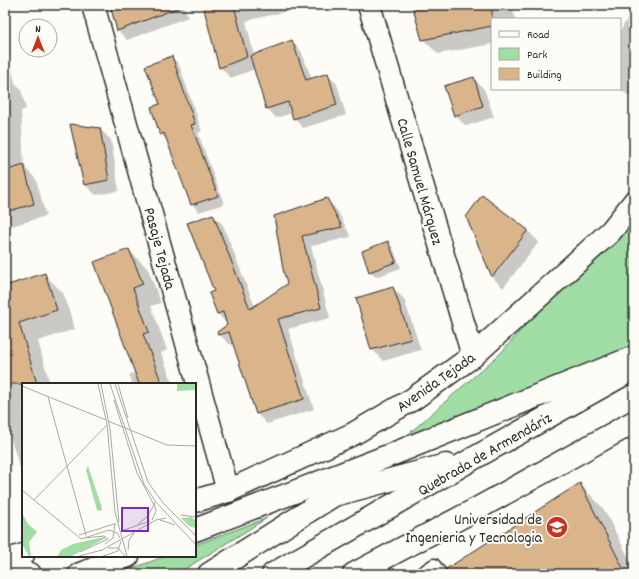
<svg xmlns="http://www.w3.org/2000/svg" width="639" height="579" font-family="Dekko,sans-serif">
	<style>
		.green { fill: #a0dea6; stroke: #668468 }
		.shadow { fill: #0003 }
		.building { fill: #dab58c; stroke: #2b2b2b }
		.lines { fill: none; stroke-linecap: round; stroke-linejoin: round }
		.service-casing { stroke: #2b2b2b; stroke-width: 15 }
		.minor-casing { stroke: #2b2b2b; stroke-width: 25 }
		.primary-casing { stroke: #2b2b2b; stroke-width: 25 }
		.trunk-casing { stroke: #2b2b2b; stroke-width: 25 }
		.service { stroke: #fdfcf7; stroke-width: 12 }
		.minor { stroke: #fdfcf7; stroke-width: 22 }
		.primary { stroke: #fdfcf7; stroke-width: 22 }
		.trunk { stroke: #fdfcf7; stroke-width: 22 }
		.labels { text-anchor: middle; stroke-width: 4; stroke-linejoin: round; paint-order: stroke }
		.street-label { font-size: 16px; fill: #2b2b2b; stroke: #fdfcf7 }
		.poi-label { font-size: 16px; fill: #2b2b2b; stroke: #fdfcf7; text-anchor: end }
		.inset-road { fill: none; stroke: #a9a8a5; stroke-width: 1 }
		.view { fill: #7b2cbf; fill-opacity: 0.15; stroke: #7b2cbf; stroke-width: 2 }
		.inset-edge { fill: none; stroke: #2b2b2b; stroke-width: 2 }
	</style>
	<rect width="100%" height="100%" fill="#fdfcf7"/>
	<filter id="ink" filterUnits="userSpaceOnUse"><feTurbulence type="fractalNoise" baseFrequency=".025" numOctaves="2"/><feDisplacementMap in="SourceGraphic" scale="8" xChannelSelector="R" yChannelSelector="G"/><feConvolveMatrix kernelMatrix="1 2 1 2 8 2 1 2 1" color-interpolation-filters="sRGB"/></filter>
	<g filter="url(#ink)">
		<path class="green" d="M634 186V352L397 444 502 352 575 267Z
			M267 518 177 574H117L166 556H195V545Z"/>
		<path class="shadow" d="M125 5H184L188 17 127 40 118 31Z
			M204 5H314L246 21 254 55 292 41 301 51 312 79 327 74 337 84 346 115 303 128 294 118 292 113 276 118 267 108 255 69 231 78 220 67Z
			M413 5H522L512 8 516 19H492V44L438 54 423 39Z
			M634 7V98L618 89H620V31Z
			M5 43 15 83 21 89 26 109 21 111 24 167 36 179 46 216 5 228Z
			M172 57 179 65 202 131 198 133 224 204 199 212 192 204 168 141 161 134V105Z
			M473 78 484 89 494 117 466 126 455 115Z
			M100 129 111 140 119 191 96 195 84 184Z
			M483 196 528 231 539 242 503 288 492 277 467 217Z
			M327 200 337 210 351 237 311 246 330 318 288 329 314 409 267 424 257 414 234 343 229 344 219 334 228 325 218 314 215 292 213 215 223 225 255 307 288 285 275 217Z
			M388 243 393 248 401 268 376 277 370 272Z
			M129 250 148 269 161 303 151 306 167 350 161 353 173 384H132L129 375 135 372Z
			M44 274 63 293 75 329 38 341 50 384H23V479L5 419V287Z
			M393 288 404 299 421 350 383 361 372 349Z
			M580 484 603 508 634 568V574H448Z"/>
		<path class="building" d="M110 5H180V7L117 31Z
			M203 5H234L247 57 219 68Z
			M412 5H492V26L422 40Z
			M292 40 306 80 328 73 337 105 293 119 288 102 266 109 250 56Z
			M172 56 195 124 191 125 218 196 191 205 164 133 160 135 151 107 160 104 145 66Z
			M474 77 483 106 454 116 444 86Z
			M70 124 100 128 109 180 84 185Z
			M24 165 34 204 5 212V171Z
			M482 195 528 230 492 277 466 217Z
			M327 198 342 227 302 236 321 308 278 319 304 399 256 414 229 332 218 335 217 332 227 325 223 312 217 314 209 293 214 291 187 223 213 214 250 309 287 284 283 269 274 216Z
			M388 241 396 262 369 272 362 251Z
			M129 249 143 284 133 288 149 332 143 334 162 384H139L94 262Z
			M45 273 57 310 19 323 37 384H5V286Z
			M393 287 411 339 371 350 356 298Z
			M580 483 626 574H447L446 569Z"/>
		<g class="lines">
			<g class="service-casing">
				<path id="service" d="M421 574 434 565 440 573"/>
			</g>
			<g class="minor-casing">
				<path id="minor" d="M93 5 228 491
					M369 5 473 356"/>
			</g>
			<g class="primary-casing">
				<path id="primary" d="M195 501 228 491 353 434 413 399 473 356 611 231 634 202
					M5 561 23 555"/>
			</g>
			<g class="trunk-casing">
				<path id="trunk" d="M195 530 388 456 634 357
					M5 569 16 572 30 574
					M80 574 128 556
					M209 574 334 495 446 465
					M273 574 476 457 628 372
					M354 574 471 512 634 422"/>
			</g>
			<use href="#service" class="service"/>
			<use href="#minor" class="minor"/>
			<use href="#primary" class="primary"/>
			<use href="#trunk" class="trunk"/>
		</g>
	</g>
	<defs>
		<g id="university-disc" transform="scale(1.15)"><circle r="9.5" fill="#c8321e" stroke="#fdfcf7"/><path d="M0-5L7-2L0 1L-7-2ZM-4 1L0 2.5L4 1V4Q0 6-4 4Z" fill="#fff"/></g>
	</defs>
	<g fill-rule="evenodd">
		<use href="#university-disc" x="557" y="527"/>
	</g>
	<g class="labels">
		<g class="street-label">
			<text transform="translate(421 181) rotate(74)" y="6">Calle Samuel Márquez</text>
			<text transform="translate(161 248) rotate(75)" y="6">Pasaje Tejada</text>
			<text transform="translate(435 381) rotate(-35)" y="6">Avenida Tejada</text>
			<text transform="translate(484 453) rotate(-30)" y="6">Quebrada de Armendáriz</text>
		</g>
		<g class="poi-label">
			<text x="542" y="524">Universidad de<tspan x="542" dy="18">Ingenieria y Tecnologia</tspan></text>
		</g>
	</g>
	<g transform="translate(22 383)">
		<rect width="174" height="174" fill="#fdfcf7"/>
		<path d="M155 1H174V7L155 8ZM66 83 80 125 79 128 75 127 64 87ZM0 130 6 141 15 149 7 159 9 173H7L0 161ZM170 134 174 138 173 145 167 143 159 135ZM82 154 84 155 50 173H36L39 167 51 161Z" fill="#a0dea6"/>
		<path class="inset-road" d="M76 1 85 41 93 129 105 173M79 1 88 46 97 139M88 1 122 101 134 119 174 162M93 1 126 99 141 120 174 153M96 1 106 35M0 3 84 37M26 14 64 152M92 17 115 90 132 122 125 134 116 141M86 38 145 62 174 63M0 107 59 156 87 147 95 150 98 155M12 117 85 42M159 132 174 134M130 137 134 128 132 119M138 137 153 142M99 148 128 138M57 152 92 141M83 161 91 155 93 140M86 165H96L103 173M106 167 107 157 112 150M58 169 86 156 82 153 63 155M57 173 80 167 134 137 144 135M81 173 96 168 99 158"/>
		<path class="view" d="M100 125H126V148H100Z"/>
		<rect width="174" height="174" class="inset-edge"/>
	</g>
	<rect width="639" height="579" fill="none" stroke="#fdfcf7" stroke-width="20"/>
	<rect x="10" y="10" width="619" height="559" fill="none" stroke="#2b2b2b" stroke-width="1.5" filter="url(#ink)"/>
	<rect x="491" y="18" width="130" height="72" fill="#fdfcf7" stroke="#a9a8a5"/>
	<rect x="499" y="31" width="20" height="6" fill="#fdfcf7" stroke="#a9a8a5"/>
	<text x="527" y="38" font-size="12" fill="#2b2b2b">Road</text>
	<rect x="499" y="48" width="20" height="12" fill="#a0dea6" stroke="#a9a8a5"/>
	<text x="527" y="58" font-size="12" fill="#2b2b2b">Park</text>
	<rect x="499" y="68" width="20" height="12" fill="#dab58c" stroke="#a9a8a5"/>
	<text x="527" y="78" font-size="12" fill="#2b2b2b">Building</text>
	<g transform="translate(38 38)"><circle r="19" fill="#fdfcf7" stroke="#a9a8a5"/>
	<path d="M0-3L7 15L0 10L-7 15Z" fill="#c8321e"/>
	<text y="-6" font-size="11" font-weight="bold" text-anchor="middle" fill="#2b2b2b">N</text>
	</g>
</svg>
